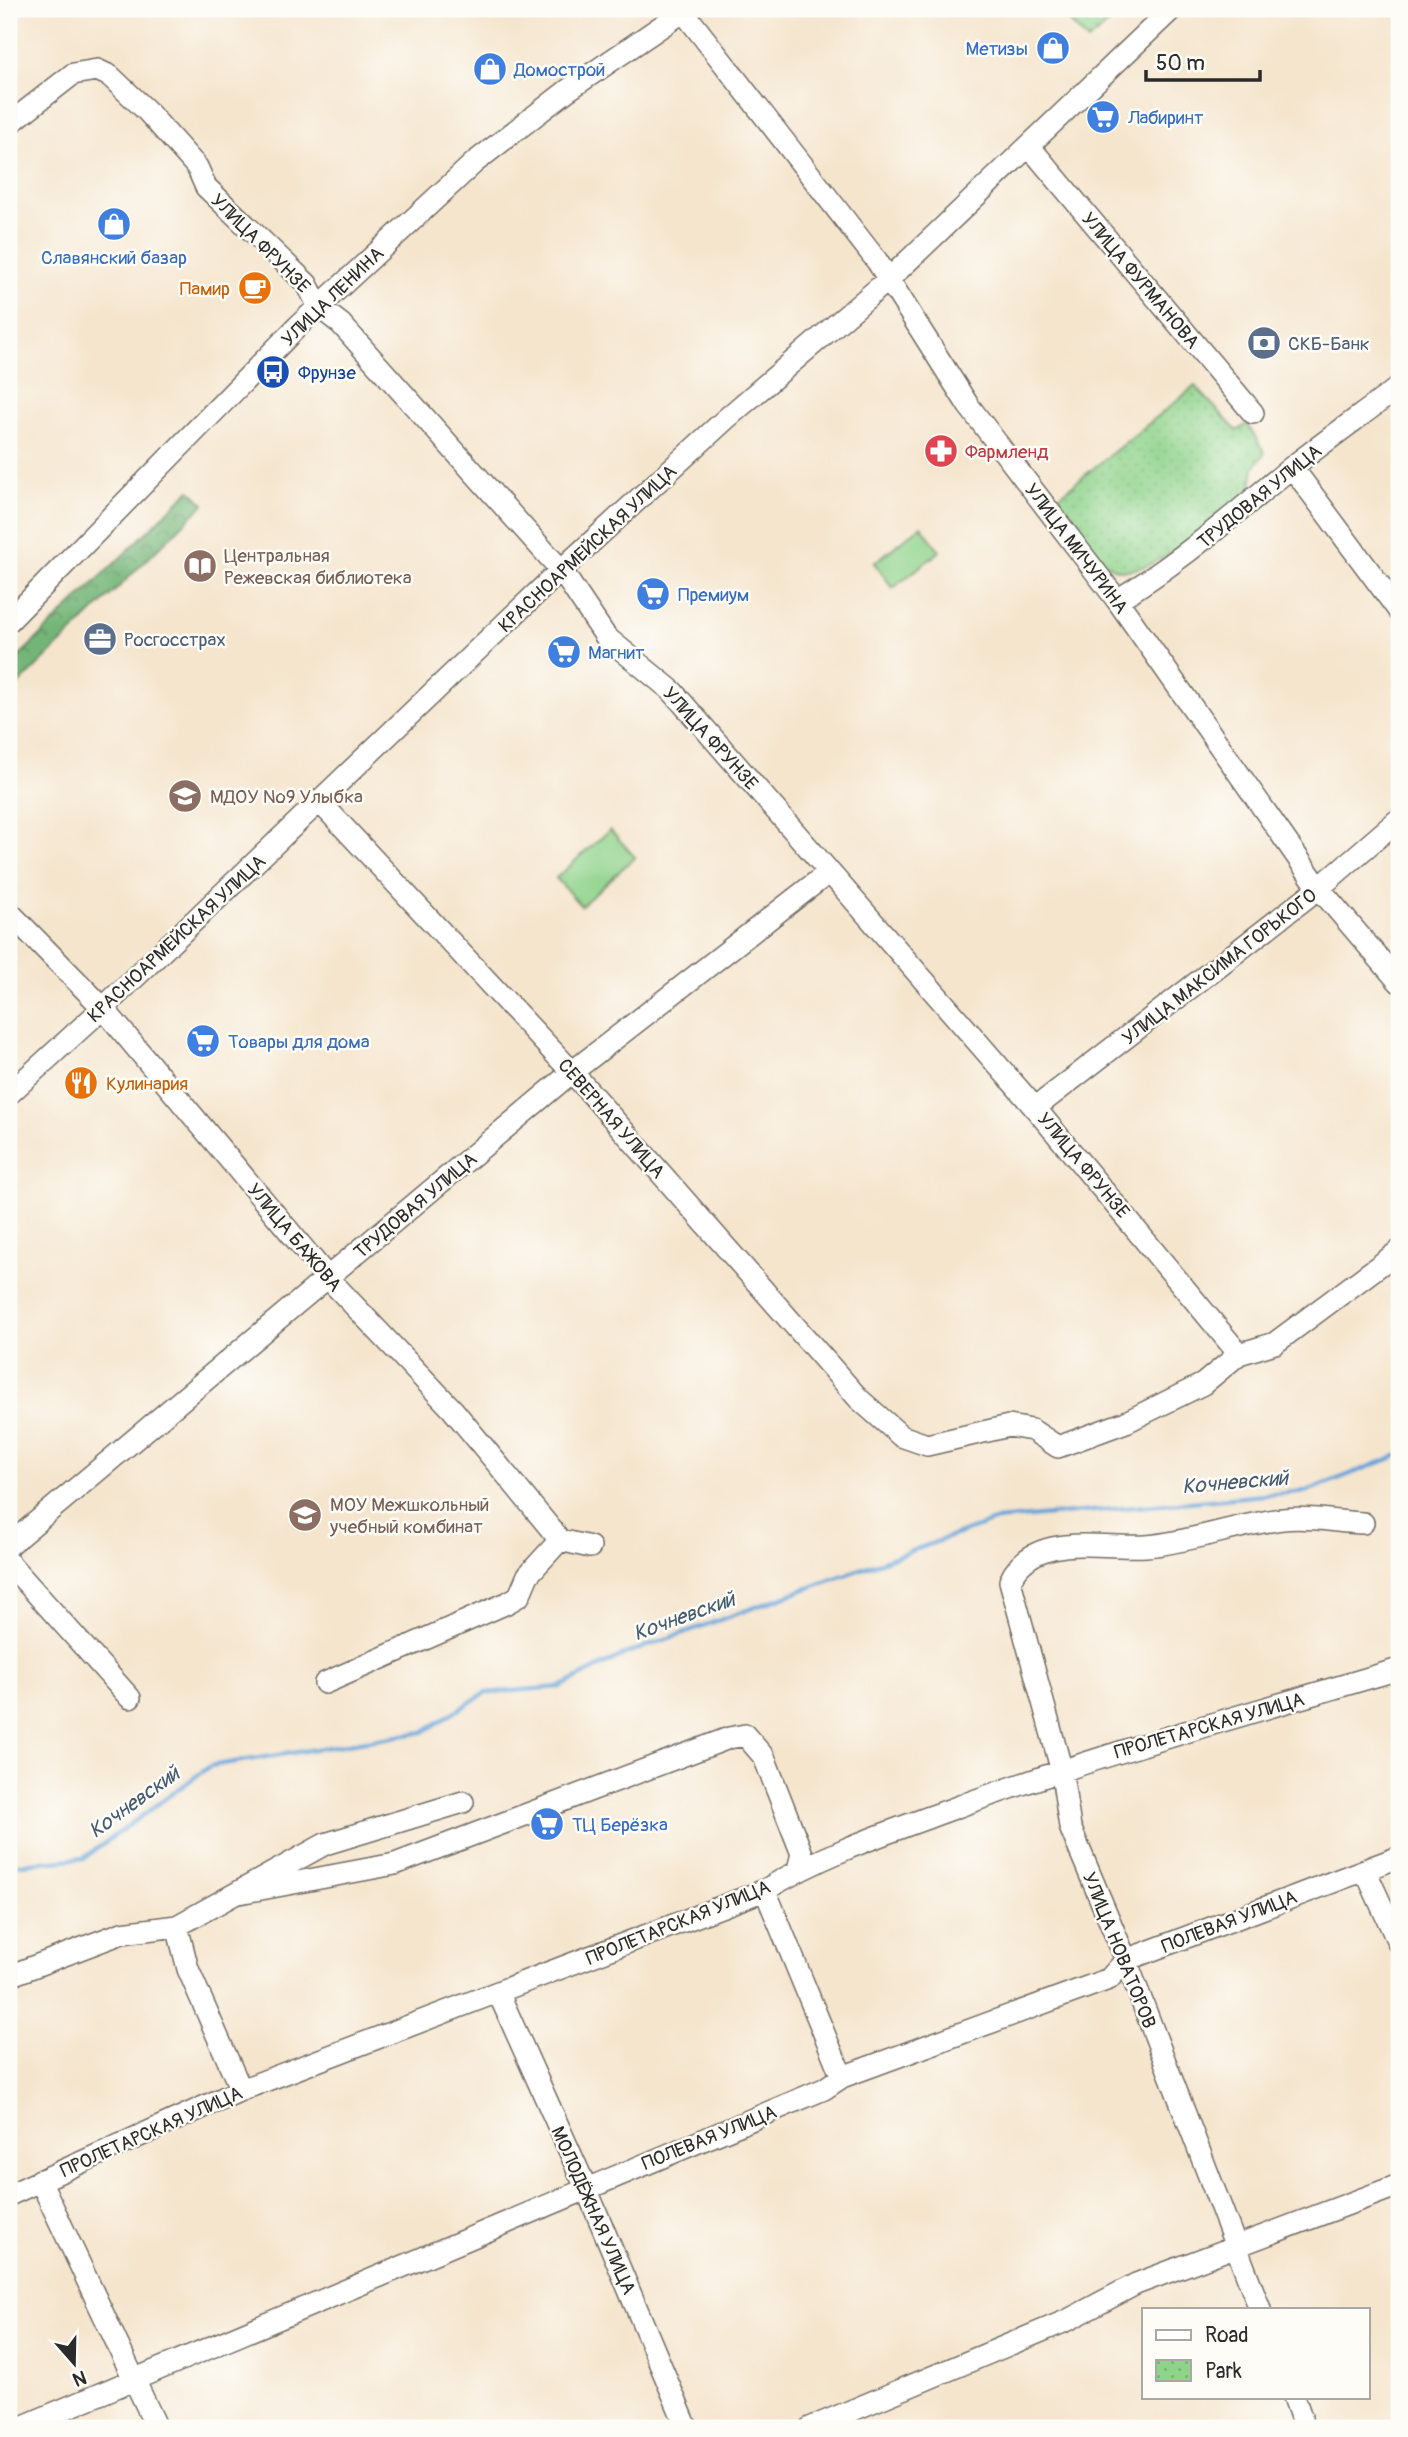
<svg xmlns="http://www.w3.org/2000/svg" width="1408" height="2437" font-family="Pangolin,sans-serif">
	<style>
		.forest { fill: url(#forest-crowns); stroke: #4f7051; stroke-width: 2 }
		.park { fill: url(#park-dots); stroke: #5d7f5b; stroke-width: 2 }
		.pitch { fill: #8fd38b; stroke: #5d7f5b; stroke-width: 2 }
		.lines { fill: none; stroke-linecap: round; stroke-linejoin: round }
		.stream { stroke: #68a4d9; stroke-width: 4.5 }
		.minor-casing { stroke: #726c64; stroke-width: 24 }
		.minor { stroke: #fff; stroke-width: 21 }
		.labels { text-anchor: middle; stroke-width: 5; stroke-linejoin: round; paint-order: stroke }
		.shop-label { font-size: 19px; fill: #366cbe; stroke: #fdfcf7; text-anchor: start }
		.street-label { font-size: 19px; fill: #2b2b2b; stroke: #fdfcf7 }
		.food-label { font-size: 19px; fill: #c56008; stroke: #fdfcf7; text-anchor: end }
		.service-label { font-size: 19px; fill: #4e5e75; stroke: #fdfcf7; text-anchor: start }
		.transit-label { font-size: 19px; fill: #164399; stroke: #fdfcf7; text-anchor: start }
		.health-label { font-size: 19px; fill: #be3a42; stroke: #fdfcf7; text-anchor: start }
		.education-label { font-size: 19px; fill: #785e54; stroke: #fdfcf7; text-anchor: start }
		.water-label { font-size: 21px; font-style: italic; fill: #435b71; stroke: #fdfcf7 }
	</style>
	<defs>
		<pattern id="forest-crowns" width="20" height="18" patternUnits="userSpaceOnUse" patternTransform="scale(1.75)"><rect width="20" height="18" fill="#73b577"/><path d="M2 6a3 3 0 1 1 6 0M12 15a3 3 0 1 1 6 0" fill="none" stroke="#5f9362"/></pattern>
		<pattern id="park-dots" width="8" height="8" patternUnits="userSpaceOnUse" patternTransform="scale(1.75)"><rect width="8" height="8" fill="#8fd38b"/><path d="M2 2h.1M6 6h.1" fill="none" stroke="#7cb578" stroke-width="1.8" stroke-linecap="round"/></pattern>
	</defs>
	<rect width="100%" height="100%" fill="#fdfcf7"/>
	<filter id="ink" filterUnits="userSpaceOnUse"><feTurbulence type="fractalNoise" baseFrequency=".0143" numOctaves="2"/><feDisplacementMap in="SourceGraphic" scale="14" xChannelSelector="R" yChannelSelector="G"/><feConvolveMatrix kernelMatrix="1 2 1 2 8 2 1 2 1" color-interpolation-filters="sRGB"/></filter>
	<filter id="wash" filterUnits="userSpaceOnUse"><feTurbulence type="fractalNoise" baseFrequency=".00686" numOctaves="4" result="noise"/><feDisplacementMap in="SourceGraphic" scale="28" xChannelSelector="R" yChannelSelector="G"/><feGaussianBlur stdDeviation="1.57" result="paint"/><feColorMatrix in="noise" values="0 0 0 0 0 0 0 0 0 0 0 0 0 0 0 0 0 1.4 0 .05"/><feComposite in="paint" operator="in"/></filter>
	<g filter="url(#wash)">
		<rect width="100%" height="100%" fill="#f5e5cd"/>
		<path class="forest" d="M190 490 204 504 9 694V666Z"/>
		<path class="park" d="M1057 9H1104L1114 19 1088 41Z
			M1195 386 1237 431 1247 424 1265 453 1254 467 1251 488C1222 512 1144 593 1106 564 1085 548 1072 518 1058 497Z"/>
		<path class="pitch" d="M921 526 940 551 893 588 874 563Z
			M610 830 635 857 581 906 556 878Z"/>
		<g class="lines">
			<path class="stream" d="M9 1865 84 1858 210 1766 423 1732 485 1693 560 1687 625 1654 997 1520 1307 1491 1399 1455"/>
		</g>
	</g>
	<g filter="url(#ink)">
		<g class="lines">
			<g class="minor-casing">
				<path id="minor" d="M683 11 877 261 968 405 1117 600 1319 888 1399 982
					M9 124 73 74 97 70 110 76 146 110 197 167 206 187 307 284 319 307 341 324 561 570 606 637 672 691 1035 1108 1239 1354
					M1029 146 1253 413
					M1292 467 1399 611
					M1117 600C1181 562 1234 514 1292 467 1327 440 1363 414 1399 387
					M9 621 298 326 475 162 568 90 687 9
					M320 802 572 1072 859 1399 901 1436 927 1445 1009 1426 1032 1430 1058 1447 1126 1422 1203 1384 1239 1354 1275 1343 1399 1251
					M9 912 103 1008 329 1279 453 1410 560 1540 590 1547
					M9 1094 103 1008 561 570 727 418 889 279 1172 9
					M1035 1108 1319 888 1399 819
					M9 1545 572 1072 828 873
					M9 1563 130 1698
					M325 1683 507 1603 519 1596 528 1575 560 1540
					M1365 1870 1399 1944
					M765 1890 842 2077
					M239 1893 395 1864 729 1738 745 1735 764 1757 802 1854 798 1869
					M177 1926 188 1969 241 2090
					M9 1976 122 1933 177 1926 325 1844 463 1802
					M498 1992 586 2188 687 2428
					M40 2180 157 2428
					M9 2195 241 2090 765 1890C821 1855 886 1833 949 1810 1097 1755 1248 1714 1399 1669
					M1260 2309 1126 1960 1070 1827 1061 1768 1010 1581C1033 1530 1102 1549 1146 1546 1188 1543 1238 1524 1283 1519 1309 1516 1337 1522 1363 1523
					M1294 2397 1301 2417
					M19 2428 824 2089 842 2077 1109 1979 1126 1960 1399 1857
					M810 2428 1068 2320 1136 2284 1399 2185"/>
			</g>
			<use href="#minor" class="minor"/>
		</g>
	</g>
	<defs>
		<g id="shop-disc" transform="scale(1.75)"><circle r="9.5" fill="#3f7fe0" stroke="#fdfcf7"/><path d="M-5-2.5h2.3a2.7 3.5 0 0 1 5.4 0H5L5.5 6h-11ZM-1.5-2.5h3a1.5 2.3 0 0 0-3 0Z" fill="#fff"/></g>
		<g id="supermarket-disc" transform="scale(1.75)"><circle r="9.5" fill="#3f7fe0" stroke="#fdfcf7"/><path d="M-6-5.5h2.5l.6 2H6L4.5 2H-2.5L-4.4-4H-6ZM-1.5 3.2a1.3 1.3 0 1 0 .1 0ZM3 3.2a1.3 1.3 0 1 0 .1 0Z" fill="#fff"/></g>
		<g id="cafe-disc" transform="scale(1.75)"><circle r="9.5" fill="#e8710a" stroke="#fdfcf7"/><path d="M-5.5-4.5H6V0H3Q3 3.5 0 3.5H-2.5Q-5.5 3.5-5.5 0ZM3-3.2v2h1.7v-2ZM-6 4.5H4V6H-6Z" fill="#fff"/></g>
		<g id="bank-disc" transform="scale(1.75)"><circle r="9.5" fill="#5c6f8a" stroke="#fdfcf7"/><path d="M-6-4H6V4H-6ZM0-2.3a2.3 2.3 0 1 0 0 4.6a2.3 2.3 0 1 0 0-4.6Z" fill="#fff"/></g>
		<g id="bus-disc" transform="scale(1.75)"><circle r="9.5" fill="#1a4fb4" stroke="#fdfcf7"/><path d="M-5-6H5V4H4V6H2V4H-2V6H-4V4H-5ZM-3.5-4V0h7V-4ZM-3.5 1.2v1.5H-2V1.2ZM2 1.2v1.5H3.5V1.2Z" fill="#fff"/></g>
		<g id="pharmacy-disc" transform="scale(1.75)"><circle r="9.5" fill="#e0444e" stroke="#fdfcf7"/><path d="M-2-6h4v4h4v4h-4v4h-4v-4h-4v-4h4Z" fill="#fff"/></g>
		<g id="library-disc" transform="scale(1.75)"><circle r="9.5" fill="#8d6e63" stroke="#fdfcf7"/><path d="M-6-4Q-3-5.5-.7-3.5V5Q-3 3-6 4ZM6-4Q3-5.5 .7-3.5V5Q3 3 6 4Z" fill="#fff"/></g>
		<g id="office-disc" transform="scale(1.75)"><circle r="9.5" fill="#5c6f8a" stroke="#fdfcf7"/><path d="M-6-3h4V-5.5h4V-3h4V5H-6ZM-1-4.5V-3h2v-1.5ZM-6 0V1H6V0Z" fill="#fff"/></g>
		<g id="school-disc" transform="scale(1.75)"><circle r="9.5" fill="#8d6e63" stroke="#fdfcf7"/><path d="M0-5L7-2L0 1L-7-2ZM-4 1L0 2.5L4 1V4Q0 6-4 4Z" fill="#fff"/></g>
		<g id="restaurant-disc" transform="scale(1.75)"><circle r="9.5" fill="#e8710a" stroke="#fdfcf7"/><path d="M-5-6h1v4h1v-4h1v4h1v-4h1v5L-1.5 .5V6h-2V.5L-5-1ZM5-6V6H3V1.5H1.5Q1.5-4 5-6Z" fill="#fff"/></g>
	</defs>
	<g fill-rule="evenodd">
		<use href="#shop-disc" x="1053" y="48"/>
		<use href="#shop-disc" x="490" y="69"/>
		<use href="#supermarket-disc" x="1103" y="117"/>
		<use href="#shop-disc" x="114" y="224"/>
		<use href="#cafe-disc" x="255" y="288"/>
		<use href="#bank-disc" x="1264" y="343"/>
		<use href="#bus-disc" x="273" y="372"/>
		<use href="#pharmacy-disc" x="941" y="451"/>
		<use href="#library-disc" x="200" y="566"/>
		<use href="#supermarket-disc" x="653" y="594"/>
		<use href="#office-disc" x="100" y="639"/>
		<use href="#supermarket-disc" x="564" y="652"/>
		<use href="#school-disc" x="185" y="796"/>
		<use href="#supermarket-disc" x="203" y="1041"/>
		<use href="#restaurant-disc" x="81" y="1083"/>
		<use href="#school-disc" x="305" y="1515"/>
		<use href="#supermarket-disc" x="547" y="1824"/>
	</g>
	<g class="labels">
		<g class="shop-label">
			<text x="1028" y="55" text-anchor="end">Метизы</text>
			<text x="514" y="76">Домострой</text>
			<text x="1128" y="124">Лабиринт</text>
			<text x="114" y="264" text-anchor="middle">Славянский базар</text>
			<text x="678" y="601">Премиум</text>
			<text x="588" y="659">Магнит</text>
			<text x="228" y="1048">Товары для дома</text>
			<text x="572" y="1831">ТЦ Берёзка</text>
		</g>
		<g class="street-label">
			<text transform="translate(261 243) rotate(45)" y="7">УЛИЦА ФРУНЗЕ</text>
			<text transform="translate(1141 280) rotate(50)" y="7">УЛИЦА ФУРМАНОВА</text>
			<text transform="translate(332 296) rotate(-44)" y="7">УЛИЦА ЛЕНИНА</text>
			<text transform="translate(1259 496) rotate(-39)" y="7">ТРУДОВАЯ УЛИЦА</text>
			<text transform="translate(587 548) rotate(-43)" y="7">КРАСНОАРМЕЙСКАЯ УЛИЦА</text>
			<text transform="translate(1077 548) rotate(53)" y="7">УЛИЦА МИЧУРИНА</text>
			<text transform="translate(711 738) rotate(48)" y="7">УЛИЦА ФРУНЗЕ</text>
			<text transform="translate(176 938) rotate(-43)" y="7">КРАСНОАРМЕЙСКАЯ УЛИЦА</text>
			<text transform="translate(1219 966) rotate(-38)" y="7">УЛИЦА МАКСИМА ГОРЬКОГО</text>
			<text transform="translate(612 1118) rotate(49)" y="7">СЕВЕРНАЯ УЛИЦА</text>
			<text transform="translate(1084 1165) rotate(50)" y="7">УЛИЦА ФРУНЗЕ</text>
			<text transform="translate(415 1205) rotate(-40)" y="7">ТРУДОВАЯ УЛИЦА</text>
			<text transform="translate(295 1237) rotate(50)" y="7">УЛИЦА БАЖОВА</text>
			<text transform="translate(1209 1725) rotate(-16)" y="7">ПРОЛЕТАРСКАЯ УЛИЦА</text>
			<text transform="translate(1229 1921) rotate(-21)" y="7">ПОЛЕВАЯ УЛИЦА</text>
			<text transform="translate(678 1922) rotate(-22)" y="7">ПРОЛЕТАРСКАЯ УЛИЦА</text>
			<text transform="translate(1120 1950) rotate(68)" y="7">УЛИЦА НОВАТОРОВ</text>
			<text transform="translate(151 2131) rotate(-24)" y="7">ПРОЛЕТАРСКАЯ УЛИЦА</text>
			<text transform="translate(709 2137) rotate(-22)" y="7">ПОЛЕВАЯ УЛИЦА</text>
			<text transform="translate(594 2210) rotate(66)" y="7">МОЛОДЁЖНАЯ УЛИЦА</text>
		</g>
		<g class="food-label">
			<text x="230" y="295">Памир</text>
			<text x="106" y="1090" text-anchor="start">Кулинария</text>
		</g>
		<g class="service-label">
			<text x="1288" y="350">СКБ-Банк</text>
			<text x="124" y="646">Росгосстрах</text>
		</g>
		<g class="transit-label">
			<text x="298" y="379">Фрунзе</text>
		</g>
		<g class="health-label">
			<text x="965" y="458">Фармленд</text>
		</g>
		<g class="education-label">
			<text x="224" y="562">Центральная<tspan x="224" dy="22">Режевская библиотека</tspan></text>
			<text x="210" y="803">МДОУ №9 Улыбка</text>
			<text x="330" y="1511">МОУ Межшкольный<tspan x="330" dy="22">учебный комбинат</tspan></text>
		</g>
		<g class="water-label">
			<text transform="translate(1235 1482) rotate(-5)" y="7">Кочневский</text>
			<text transform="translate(684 1616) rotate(-20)" y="7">Кочневский</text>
			<text transform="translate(134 1802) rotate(-36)" y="7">Кочневский</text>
		</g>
	</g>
	<rect width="1408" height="2437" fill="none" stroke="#fdfcf7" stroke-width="35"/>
	<rect x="1142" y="2308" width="228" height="91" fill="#fdfcf7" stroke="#a9a8a5" stroke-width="2"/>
	<rect x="1156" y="2330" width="35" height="10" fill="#ffffff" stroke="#a9a8a5" stroke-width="2"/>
	<text x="1205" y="2342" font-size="21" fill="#2b2b2b">Road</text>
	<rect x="1156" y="2360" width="35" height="21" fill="url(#park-dots)" stroke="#a9a8a5" stroke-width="2"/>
	<text x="1205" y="2378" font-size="21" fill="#2b2b2b">Park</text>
	<g transform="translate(74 2363) rotate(160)" stroke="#fdfcf7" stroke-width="5" paint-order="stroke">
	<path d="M0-5L12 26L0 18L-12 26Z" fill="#2b2b2b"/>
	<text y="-10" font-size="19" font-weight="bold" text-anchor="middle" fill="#2b2b2b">N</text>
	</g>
	<path d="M1146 70v10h114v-10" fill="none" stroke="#2b2b2b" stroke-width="3.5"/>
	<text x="1156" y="70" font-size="21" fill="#2b2b2b" stroke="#fdfcf7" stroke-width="5" paint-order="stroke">50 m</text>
</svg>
